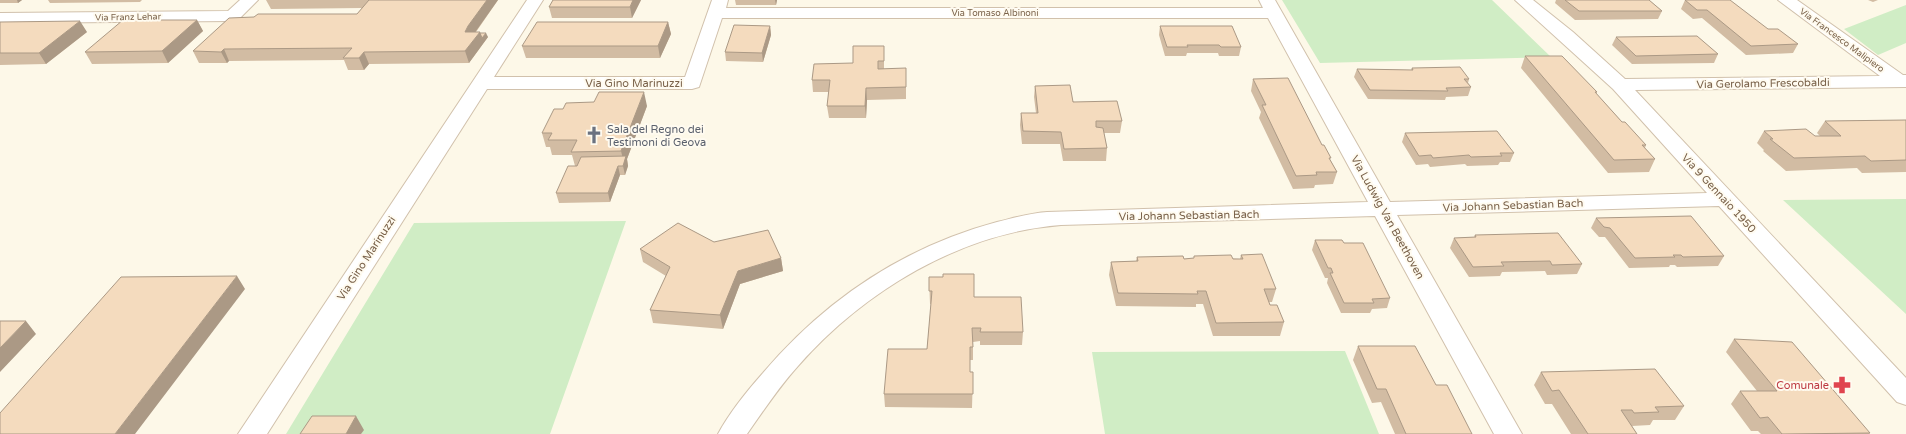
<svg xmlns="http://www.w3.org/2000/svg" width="1906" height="434" font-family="'Varela Round',sans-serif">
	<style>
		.green { fill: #d0edc5 }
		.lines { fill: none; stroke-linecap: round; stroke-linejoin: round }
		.minor-casing { stroke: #d1c1ac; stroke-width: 2 }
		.minor { fill: #fff; fill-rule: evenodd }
		.wall { fill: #d2bca3 }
		.shaded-wall { fill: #ab9985 }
		.building { fill: #f4dbbe; stroke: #ab9985 }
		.labels { text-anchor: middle; stroke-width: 4; stroke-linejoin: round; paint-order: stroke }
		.far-street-label { font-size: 9px; fill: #7a624a; stroke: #fffbf0 }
		.street-label { font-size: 11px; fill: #7a624a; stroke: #fffbf0 }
		.worship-label { font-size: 11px; fill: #5b616d; stroke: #fffbf0; text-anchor: start }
		.health-label { font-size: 11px; fill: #be3a42; stroke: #fffbf0; text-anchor: end }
	</style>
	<rect width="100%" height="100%" fill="#fdf8e8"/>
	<path class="green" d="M1282 0H1492L1551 57 1320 63Z
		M1906 5V43L1878 55 1844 29Z
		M1906 199V314L1783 200Z
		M626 221 550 434H286L414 223Z
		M1345 351 1379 434H1105L1092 352Z"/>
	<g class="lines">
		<g class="minor-casing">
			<path id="minor" d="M240 0H258L238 20 232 21 0 23V13L228 11Z
				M527 0H543L494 77H685L712 0H728L726 8H1263L1259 0H1275L1390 202 1707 193 1613 89 1515 0H1533L1573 32 1625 79 1880 76 1778 0H1797L1903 75H1906V87L1635 90 1906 378V405L1897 402 1719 206 1397 215 1522 434H1494L1375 216 1061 225C960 233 864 291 798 366 779 387 763 411 747 434H718C730 412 747 391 763 373 825 300 904 247 997 222 1014 218 1030 213 1047 212L1368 202 1268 18H722L699 87 692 89H487L267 434H238Z"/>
		</g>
		<use href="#minor" class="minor"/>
	</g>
	<path class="wall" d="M0 0H22L18 3H0Z
		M48 0H142L140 2 50 3Z
		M266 0H498L476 32H480V33L488 37 469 63 369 64 364 70H348L344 60 229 61 227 63H199L193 51 254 17 357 14 362 8 271 9Z
		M553 0H641L632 18H552L549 7Z
		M735 0H777L776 5H736Z
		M1556 0H1649L1662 11 1658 19 1575 20 1555 3Z
		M1685 0 1768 29 1798 44 1793 53 1746 55 1702 18 1693 19 1681 9Z
		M1868 0H1878L1873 2Z
		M197 20 203 31 168 63 92 64 85 52Z
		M0 22 87 32 46 64 0 65Z
		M668 22 671 34 660 58H526L522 46Z
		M770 26 771 35 763 62 726 61 725 52Z
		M1160 26 1241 47 1239 56H1219L1218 53H1187L1186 56H1165L1159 35Z
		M1616 37 1718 54 1714 63 1632 64 1612 45Z
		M884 46V69L906 80V99L867 100 866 118H829L827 106 829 92H813L812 80 853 63Z
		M1525 56 1597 92 1596 94 1622 122 1646 145 1645 148 1655 159 1649 172 1608 173 1521 68Z
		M1412 68 1469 79 1468 83 1471 87 1468 96 1446 97 1445 100 1368 99 1354 77 1357 69 1411 70Z
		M1253 79 1322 145 1337 172 1333 184 1315 185 1314 188 1293 189 1259 118 1261 112 1251 91Z
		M1035 86 1122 121 1120 133H1104L1107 148 1106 161H1063L1060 144H1022L1020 125 1021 113H1036L1034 97Z
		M647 106 627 159 628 166 625 175H620L610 202 559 203 556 193 575 166 572 155H552L550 147H546L542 133Z
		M1906 120V172L1862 173 1857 168 1786 171 1763 151 1764 150 1757 143 1764 131 1815 136H1820L1817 133 1825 121Z
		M1405 133 1514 153 1510 162H1500L1498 165 1467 166 1465 164 1430 167 1428 164 1416 165 1402 142Z
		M1596 218 1724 256 1718 266 1677 267 1675 265H1670L1669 267 1629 268 1605 237H1599L1591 228Z
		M1475 235 1582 264 1577 274 1547 275 1545 271 1502 272 1500 276 1469 277 1450 248 1454 238 1474 237Z
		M1315 240 1344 243 1390 298 1387 308 1372 309 1370 313H1341L1327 283 1328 278H1325L1312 250Z
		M714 242 781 258 783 271 740 284 723 329 653 323 650 310 666 276 643 262 640 249Z
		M1241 255 1276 289 1272 302H1269L1270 305 1284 322 1280 336H1213L1203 304H1196V307L1116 306 1109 275 1111 262 1136 261 1137 257 1184 259 1194 258V256L1240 259Z
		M929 277 974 297 1023 332 1022 345H980V341L973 342V360H970V372H973L972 408 885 407 884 394 927 349 931 304H930Z
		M1734 339 1870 433 1869 434H1761L1758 431H1751L1731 404 1740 391H1757L1726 352Z
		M1358 346 1436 385 1472 434H1395L1381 402 1372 403 1353 360Z
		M1541 372 1684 406 1675 420H1653L1650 425 1632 426 1637 434H1571L1552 404H1545L1534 385Z"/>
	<path class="shaded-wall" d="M17 0H22L18 3Z
		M487 0H498L471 38 465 32 468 26Z
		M633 0H641L632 18 630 7Z
		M775 0H777L776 5Z
		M197 20 203 31 168 63 162 51Z
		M80 21 87 32 46 64 39 53Z
		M668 22 671 34 660 58 658 46Z
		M770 26 771 35 763 62 762 53Z
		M480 32 482 38 486 33 488 37 469 63 465 51Z
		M224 49 229 61 227 63 221 52Z
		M364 52 369 64 364 70 359 58Z
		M866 88 867 100 866 118 865 106Z
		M644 92 647 106 627 159 628 166 625 175 623 166 624 163 621 151Z
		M618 166 620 175 610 202 608 193Z
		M781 258 783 271 740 284 723 329 720 315 738 271Z
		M237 276 245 289 135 434H115Z
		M26 321 36 334 0 372V348Z
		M356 416 364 430 361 434H346Z"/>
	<path class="building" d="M369 0H487L468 26 465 32H480L465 51 364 52 359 58H343L352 48 224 49 221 52 193 51 229 18 254 17 258 14H357Z
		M553 0H633L630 7H549Z
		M1565 0H1649L1662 11H1579Z
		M1685 0H1730L1768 29H1778L1798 44 1751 46 1707 10H1697Z
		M123 20H197L162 51 85 52Z
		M80 21 39 53H0V22Z
		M537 22H668L658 46H522Z
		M734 25 770 26 762 53 725 52Z
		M1160 26H1232L1241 47H1221L1219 45H1187L1188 47H1167Z
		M480 33H486L482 38Z
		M1697 36 1718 54 1636 56 1616 37Z
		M853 46H884V61H878V69L906 68V87L866 88 865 106H827L830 80H812L814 64 853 63Z
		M1525 56H1562L1597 92H1595L1622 122H1625L1646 145H1642L1655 159 1614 160Z
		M1460 67 1469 79H1464L1471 87 1446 88 1448 91 1370 90 1357 69 1413 70 1412 68Z
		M1288 78 1322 145H1324L1331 158H1329L1337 172H1316L1317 175 1296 176 1262 105H1266L1253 79Z
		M1070 85 1073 102 1117 101 1122 121H1096V127L1103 128 1107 148 1064 149 1061 132 1023 131 1021 113H1038L1035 86Z
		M599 92H644L621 151 571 152 577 140H548L552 133H542L554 109H563L566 103 594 102Z
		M1906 120V160L1871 161 1865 156 1794 158 1770 139H1773L1764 131 1806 129 1815 136H1841L1825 121Z
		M1497 131 1514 153H1500L1502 156 1471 157 1469 155 1433 158 1431 155 1419 156 1405 133Z
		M626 156 623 166H618L608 193H556L568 166H577L581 157Z
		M1691 216 1724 256 1683 257 1681 255H1673L1675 257 1635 258 1610 228 1604 227 1596 218Z
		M678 223 714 242 768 230 781 258 738 271 720 315 650 310 670 267 640 249Z
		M1558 233 1582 264 1552 265 1550 261 1501 262 1504 266 1473 267 1454 238 1476 237 1475 235Z
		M1315 240H1342L1344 243H1363L1390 298 1372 299 1374 303H1344L1330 273H1333L1331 268H1328Z
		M1262 254 1276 289H1264L1270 305H1277L1284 322 1216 323 1206 291H1197L1198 294 1118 293 1111 262 1138 261 1137 257 1183 256 1184 259 1194 258V256L1231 255 1233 259H1243L1241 255Z
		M943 274H974V297H1021L1023 332H980L981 328H972L973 347H970V372H973V394H884L888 349H927L932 291H929V277H943Z
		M237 276 115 434H0V413L121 277Z
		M0 321H26L0 348Z
		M1734 339 1792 342 1870 433 1782 434 1768 417 1760 418 1740 391H1777Z
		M1358 346H1415L1436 385H1447L1472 434H1406L1386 389H1377Z
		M1655 369 1684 406 1655 407 1659 412 1634 413 1632 410H1621L1637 434H1588L1559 390 1552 391 1541 372Z
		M312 416H356L346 434H300Z"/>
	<defs>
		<g id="church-bare" transform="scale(1.38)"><path d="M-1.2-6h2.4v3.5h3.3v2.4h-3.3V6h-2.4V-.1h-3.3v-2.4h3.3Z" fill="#6b7280" stroke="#fffbf0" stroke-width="2.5" paint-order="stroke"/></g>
		<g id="pharmacy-bare" transform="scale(1.38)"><path d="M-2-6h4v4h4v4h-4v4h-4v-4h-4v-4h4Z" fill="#e0444e" stroke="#fffbf0" stroke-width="2.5" paint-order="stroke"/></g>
	</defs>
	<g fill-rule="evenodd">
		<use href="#church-bare" x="594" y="135"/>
		<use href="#pharmacy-bare" x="1842" y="385"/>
	</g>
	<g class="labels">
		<g class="far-street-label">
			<text x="995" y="16">Via Tomaso Albinoni</text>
			<text transform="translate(128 17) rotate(-1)" y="3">Via Franz Lehar</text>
			<text transform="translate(1842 40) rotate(36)" y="3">Via Francesco Malipiero</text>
		</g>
		<g class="street-label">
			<text x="634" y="87">Via Gino Marinuzzi</text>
			<text transform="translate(1763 83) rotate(-1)" y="4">Via Gerolamo Frescobaldi</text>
			<text transform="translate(1719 193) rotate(47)" y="4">Via 9 Gennaio 1950</text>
			<text transform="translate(1513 205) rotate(-2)" y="4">Via Johann Sebastian Bach</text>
			<text transform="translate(1189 215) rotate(-1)" y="4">Via Johann Sebastian Bach</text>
			<text transform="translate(1388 217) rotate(61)" y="4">Via Ludwig Van Beethoven</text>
			<text transform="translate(366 258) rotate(-57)" y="4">Via Gino Marinuzzi</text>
		</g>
		<g class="worship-label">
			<text x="607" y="133">Sala del Regno dei<tspan x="607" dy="13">Testimoni di Geova</tspan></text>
		</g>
		<g class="health-label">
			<text x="1829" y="389">Comunale</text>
		</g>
	</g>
</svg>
